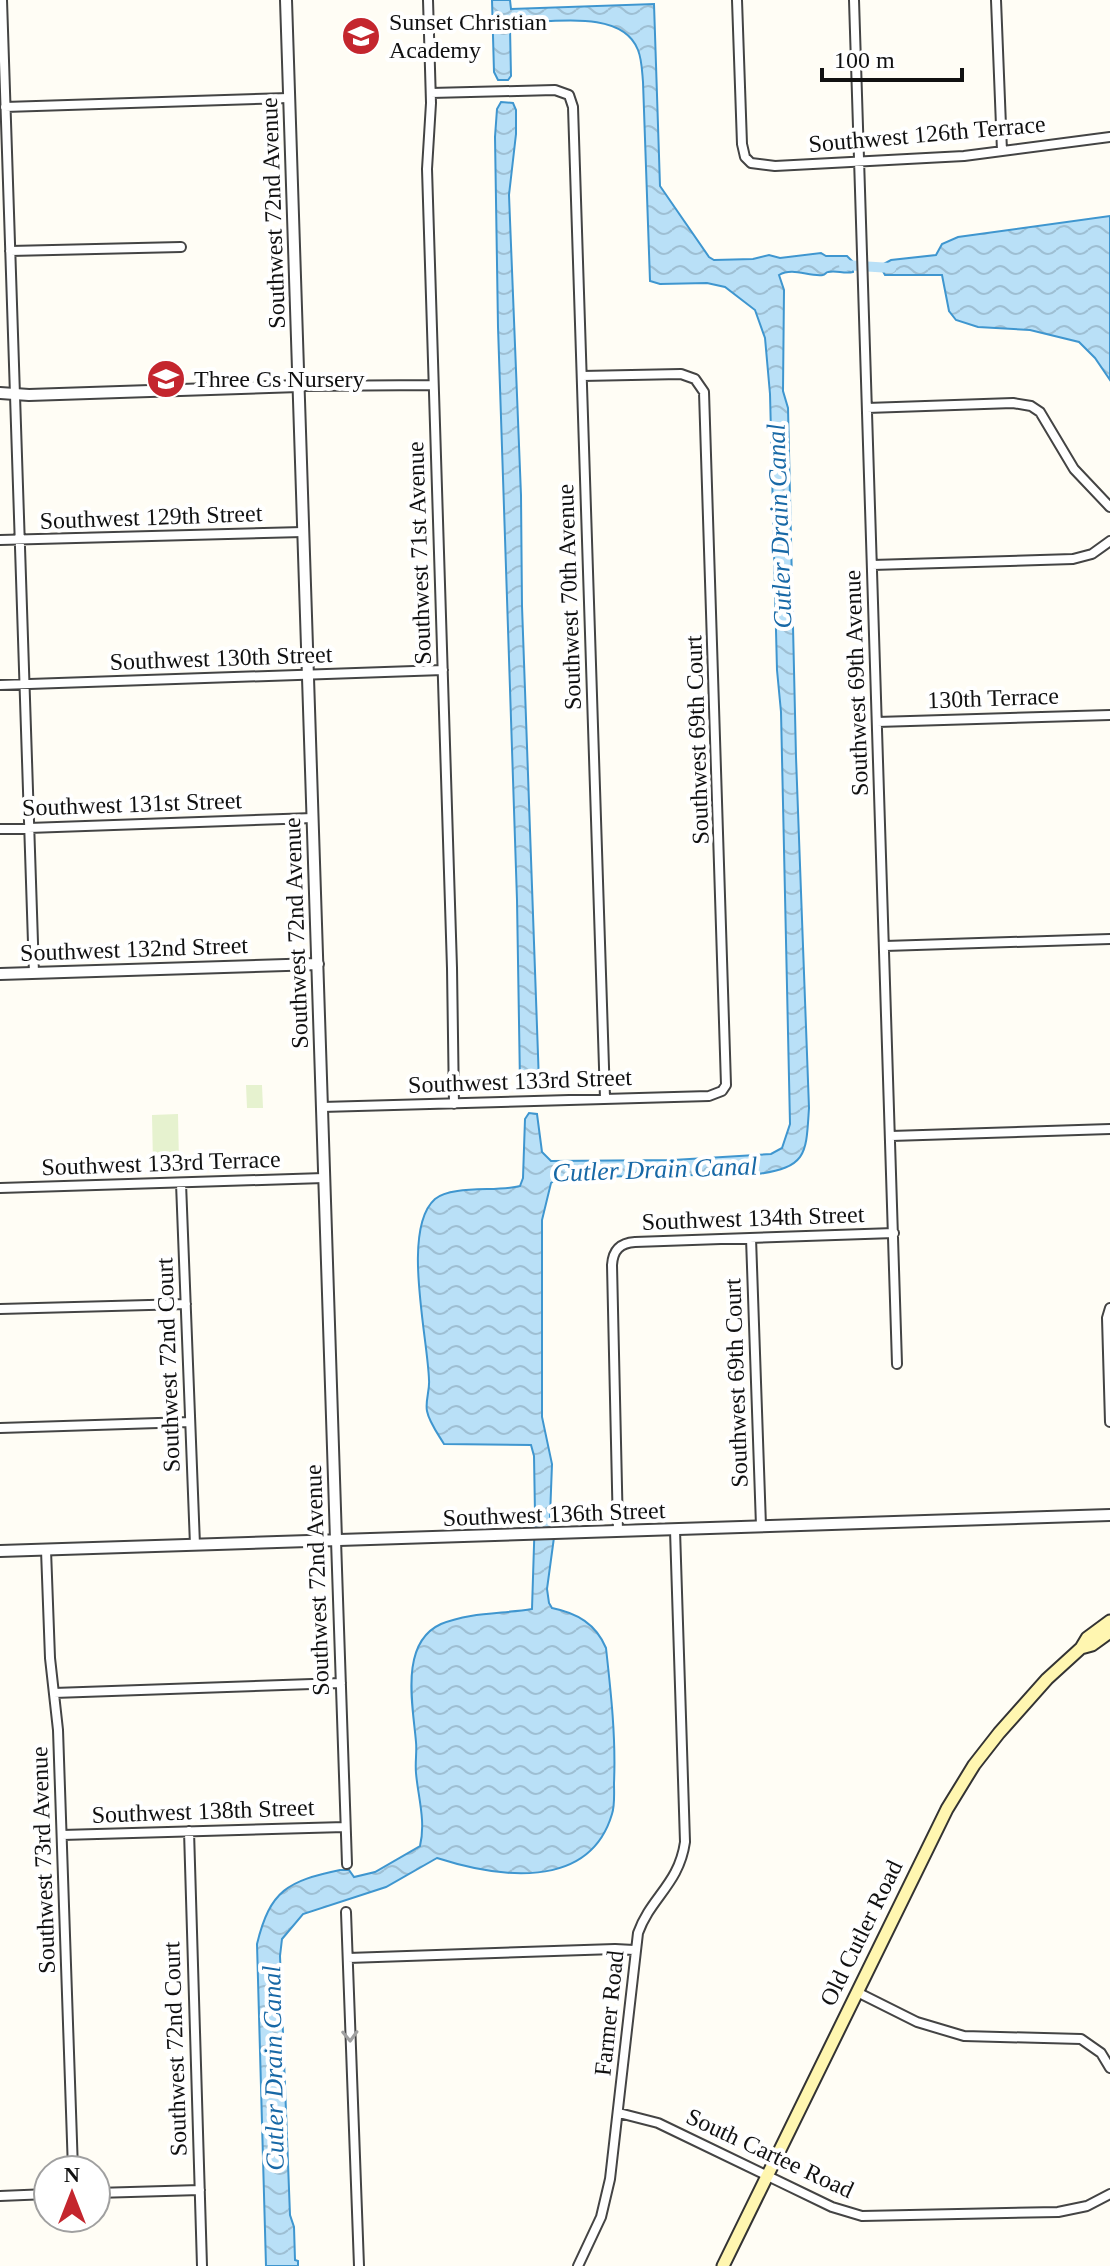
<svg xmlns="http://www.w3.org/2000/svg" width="1110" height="2266" font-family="'Times New Roman',serif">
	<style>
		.pitch { fill: #e6f2cf }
		.water { fill: url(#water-waves); stroke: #3f96cf; stroke-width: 2 }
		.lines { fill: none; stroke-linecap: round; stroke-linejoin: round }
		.canal { stroke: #b9e0f7; stroke-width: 10 }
		.minor-casing { stroke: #444; stroke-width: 12 }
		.tertiary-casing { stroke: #444; stroke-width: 14 }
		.secondary-casing { stroke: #333; stroke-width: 15 }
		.minor { stroke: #fff; stroke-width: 8 }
		.tertiary { stroke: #fff; stroke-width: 10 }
		.secondary { stroke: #fff6b0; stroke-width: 11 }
		.oneway { stroke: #a0a0a0 }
		.labels { text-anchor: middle; stroke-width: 8; stroke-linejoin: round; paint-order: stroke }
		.poi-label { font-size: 24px; fill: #111; stroke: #fff; text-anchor: start }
		.street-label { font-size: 24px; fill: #111; stroke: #fff }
		.water-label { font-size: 26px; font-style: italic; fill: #1768a6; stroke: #fff }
	</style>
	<defs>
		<pattern id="water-waves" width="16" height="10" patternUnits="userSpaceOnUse" patternTransform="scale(2)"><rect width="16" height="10" fill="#b9e0f7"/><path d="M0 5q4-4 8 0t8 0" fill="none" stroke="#9ebfd3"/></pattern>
	</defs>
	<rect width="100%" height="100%" fill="#fffdf5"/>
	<path class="pitch" d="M246 1085H262L263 1108H247Z
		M178 1114 179 1163 153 1164 152 1115Z"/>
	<path class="water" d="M492 0H510L511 9 654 4 660 186 709 257 714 260 753 259 769 255 780 258 821 253 826 256H847L853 262V272C844 274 836 270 828 272 826 272 825 275 823 275 809 277 793 267 779 275L784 290 783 391 788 408 796 757 809 1108C806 1153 808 1167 758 1174L583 1177 557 1179 551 1183 542 1220V1417L552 1464 550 1517 555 1530 547 1589 549 1603 552 1608C577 1613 596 1624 606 1648 611 1693 616 1738 614 1783 614 1793 615 1805 612 1814 589 1892 496 1877 437 1858L386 1887 303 1914 282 1939 280 1956 290 2215 294 2227 295 2260 298 2261V2266H266L257 1944C270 1890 288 1881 340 1870H349L354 1877 375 1872 420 1846C426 1821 418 1797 416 1773 415 1762 417 1752 416 1742 413 1706 399 1643 441 1624 470 1612 502 1614 532 1609L535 1514 534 1456 531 1445 444 1444C438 1434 429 1422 427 1411 425 1401 430 1390 429 1380 428 1338 401 1229 435 1199 452 1185 498 1192 520 1186L523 1178 525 1119 529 1113 537 1114 542 1152 551 1161 673 1160 771 1154 782 1148 790 1124 781 712 777 670 770 394 765 338 755 310 725 287 707 283 660 284 650 281 643 82C642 71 642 60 638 50 622 8 549 23 514 23L510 28 511 76 508 80H498L494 72Z
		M501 102 513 103 516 110V134L509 195 521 495 522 606 539 1083 537 1090 526 1091 520 1083 517 900 498 327 495 137 497 109Z
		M1110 216V380L1095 358 1079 342 1030 330 978 327 956 320 949 311 942 275H885L880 266 891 260 936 255 942 244 958 237Z"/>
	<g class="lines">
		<path class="canal" d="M844 265 891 268"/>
		<g class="minor-casing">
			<path id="minor" d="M2 0 34 973
				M428 0 431 103 427 169 452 968 454 1104
				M737 0 742 144 745 157 751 163 775 166 964 156 1110 137
				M854 0 897 1364
				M996 0 1002 151
				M431 93 555 90 569 95 573 107 605 1098
				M5 107 289 98
				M10 251 181 247
				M299 386 433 385
				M867 408 1013 403 1031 406 1040 412 1074 469 1110 507
				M0 540 303 532
				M872 565 1073 559 1092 554 1110 541
				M0 685 443 670
				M877 722 1110 715
				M0 829 313 818
				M885 946 1110 939
				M322 1107 709 1096 722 1091 726 1085 704 392 695 379 681 374 582 376
				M891 1136 1110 1129
				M181 1183 195 1545
				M0 1188 324 1178
				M751 1238 761 1526
				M1110 1308 1107 1318 1110 1422
				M0 1309 186 1304
				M0 1428 190 1422
				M618 1531 612 1265C613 1250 620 1243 635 1242L894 1233
				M336 1540 347 1864
				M46 1550 50 1658 58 1730 73 2170
				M54 1693 341 1683
				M189 1831 202 2266
				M62 1835 345 1827
				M346 1912 359 2266
				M348 1958 615 1949 634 1950
				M857 1992 917 2022 964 2036 1081 2039 1101 2053 1110 2068
				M619 2113 658 2123 832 2207 862 2216 1058 2212 1087 2206 1110 2194
				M96 2193 200 2190
				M0 2196 48 2194
				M578 2266 601 2217 610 2179 638 1933C651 1897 679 1884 685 1842L675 1530"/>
		</g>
		<g class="tertiary-casing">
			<path id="tertiary" d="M286 0 336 1540
				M0 393 29 395 299 386
				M0 974 318 964
				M0 1551 1110 1515"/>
		</g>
		<g class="secondary-casing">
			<path id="secondary" d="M1081 1648 1092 1645 1110 1632
				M723 2266 947 1809 974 1765 999 1733 1047 1679 1081 1648 1087 1638 1110 1621"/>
		</g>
		<use href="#minor" class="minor"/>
		<use href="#tertiary" class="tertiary"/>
		<use href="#secondary" class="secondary"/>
	</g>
	<defs><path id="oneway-chevron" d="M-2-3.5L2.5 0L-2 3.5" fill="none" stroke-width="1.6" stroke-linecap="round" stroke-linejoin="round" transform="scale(2)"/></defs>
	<use class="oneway" href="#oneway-chevron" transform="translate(350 2036) rotate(88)"/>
	<defs>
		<g id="school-disc" transform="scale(2)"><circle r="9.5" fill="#c4262e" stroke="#fff"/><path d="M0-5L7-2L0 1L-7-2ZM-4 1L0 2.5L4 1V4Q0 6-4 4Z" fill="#fff"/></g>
	</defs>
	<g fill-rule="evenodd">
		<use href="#school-disc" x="361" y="36"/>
		<use href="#school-disc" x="166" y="379"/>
	</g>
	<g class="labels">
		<g class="poi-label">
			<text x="389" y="30">Sunset Christian<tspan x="389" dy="28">Academy</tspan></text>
			<text x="194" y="387">Three Cs Nursery</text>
		</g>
		<g class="street-label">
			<text transform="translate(927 134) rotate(-5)" y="8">Southwest 126th Terrace</text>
			<text transform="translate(273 213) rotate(-92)" y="8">Southwest 72nd Avenue</text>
			<text transform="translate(151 517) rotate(-2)" y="8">Southwest 129th Street</text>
			<text transform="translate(419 553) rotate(-92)" y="8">Southwest 71st Avenue</text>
			<text transform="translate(569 597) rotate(-92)" y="8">Southwest 70th Avenue</text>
			<text transform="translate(221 658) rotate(-2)" y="8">Southwest 130th Street</text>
			<text transform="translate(856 683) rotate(-92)" y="8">Southwest 69th Avenue</text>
			<text transform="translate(993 698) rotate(-2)" y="8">130th Terrace</text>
			<text transform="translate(697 740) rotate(-92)" y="8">Southwest 69th Court</text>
			<text transform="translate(132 804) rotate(-2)" y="8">Southwest 131st Street</text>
			<text transform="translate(296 933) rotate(-92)" y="8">Southwest 72nd Avenue</text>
			<text transform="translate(134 949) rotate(-2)" y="8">Southwest 132nd Street</text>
			<text transform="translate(520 1081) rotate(-2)" y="8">Southwest 133rd Street</text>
			<text transform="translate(161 1163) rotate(-2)" y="8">Southwest 133rd Terrace</text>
			<text transform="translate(753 1218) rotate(-2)" y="8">Southwest 134th Street</text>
			<text transform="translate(168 1365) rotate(-92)" y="8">Southwest 72nd Court</text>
			<text transform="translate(736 1383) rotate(-92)" y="8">Southwest 69th Court</text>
			<text transform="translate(554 1514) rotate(-2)" y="8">Southwest 136th Street</text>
			<text transform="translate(317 1580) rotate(-92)" y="8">Southwest 72nd Avenue</text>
			<text transform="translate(203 1811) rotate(-2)" y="8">Southwest 138th Street</text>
			<text transform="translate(43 1860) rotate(-92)" y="8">Southwest 73rd Avenue</text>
			<text transform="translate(861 1933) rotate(-64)" y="8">Old Cutler Road</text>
			<text transform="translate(609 2013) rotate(-84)" y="8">Farmer Road</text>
			<text transform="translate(175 2049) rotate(-92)" y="8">Southwest 72nd Court</text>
			<text transform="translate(770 2153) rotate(25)" y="8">South Cartee Road</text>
		</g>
		<g class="water-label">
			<text transform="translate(779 526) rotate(-92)" y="9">Cutler Drain Canal</text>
			<text transform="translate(655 1169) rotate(-2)" y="9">Cutler Drain Canal</text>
			<text transform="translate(273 2068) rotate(-91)" y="9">Cutler Drain Canal</text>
		</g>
	</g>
	<g transform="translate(72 2194)"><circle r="38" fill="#ffffff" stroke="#a0a0a0" stroke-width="2"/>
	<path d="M0-6L14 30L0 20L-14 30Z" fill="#c4262e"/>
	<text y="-12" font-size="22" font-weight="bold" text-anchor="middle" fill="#111111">N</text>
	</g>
	<path d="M822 68v12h140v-12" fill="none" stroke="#111111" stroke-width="4"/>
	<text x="834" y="68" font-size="24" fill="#111111" stroke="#ffffff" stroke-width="6" paint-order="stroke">100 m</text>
</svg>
